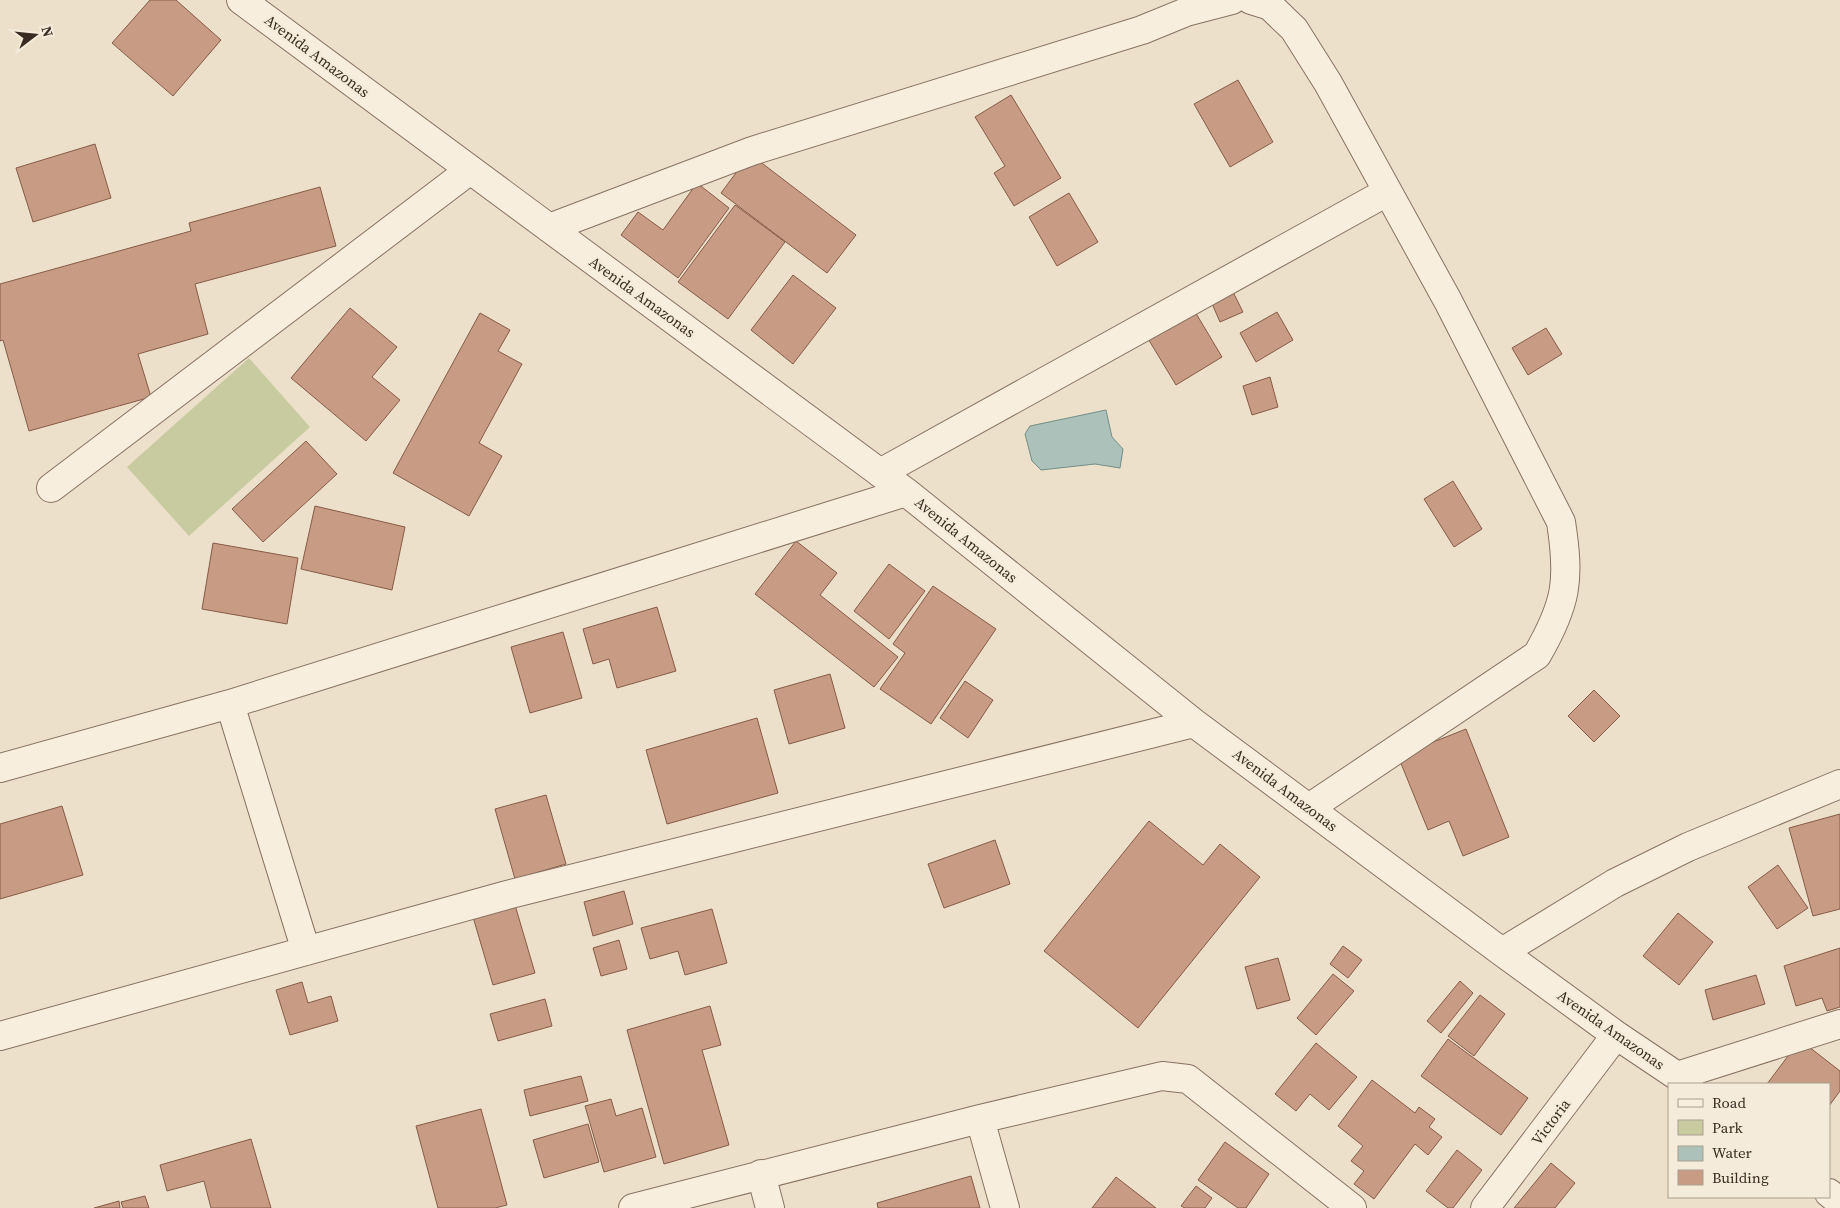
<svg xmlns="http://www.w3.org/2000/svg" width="1840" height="1208" font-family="'Source Serif 4',serif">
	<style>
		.green { fill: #c8ca9f }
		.water { fill: #abc1b9; stroke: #728f86 }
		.building { fill: #c89b84; stroke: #865b47 }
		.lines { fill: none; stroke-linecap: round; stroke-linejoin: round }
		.minor-casing { stroke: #887260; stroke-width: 30 }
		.minor { stroke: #f7eede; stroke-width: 28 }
		.labels { text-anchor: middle; stroke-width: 4; stroke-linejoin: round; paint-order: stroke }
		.street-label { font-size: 15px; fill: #3a2c22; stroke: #f4ebda }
	</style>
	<rect width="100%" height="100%" fill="#ece0cb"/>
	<path class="green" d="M249 358 310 427 189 536 127 467Z"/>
	<path class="water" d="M1106 410 1112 437 1123 449 1120 468 1095 464 1041 470 1032 461 1025 434 1030 426Z"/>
	<path class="building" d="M150 0H176L221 40 173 96 112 43Z
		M1238 80 1273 142 1230 167 1194 104Z
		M1011 95 1061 178 1014 206 994 173 1005 166 975 117Z
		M95 144 111 198 33 222 16 168Z
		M750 154 856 235 827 273 721 193Z
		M697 183 729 208 678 278 621 235 638 212 663 230Z
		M320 187 336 246 195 284 208 334 138 354 151 397 29 431 3 340 0 341V284L191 231 189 223Z
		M1069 193 1098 242 1057 266 1029 217Z
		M735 205 785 242 728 319 678 282Z
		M793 275 836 308 793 364 751 330Z
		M1232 290 1243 312 1220 322 1210 299Z
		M350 308 397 347 372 377 400 400 366 441 291 378Z
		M1194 310 1222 357 1176 385 1147 337Z
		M1277 312 1293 340 1256 362 1240 333Z
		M480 313 510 330 498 351 522 364 479 443 502 456 469 516 393 473Z
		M1546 328 1562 354 1528 375 1512 348Z
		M1270 377 1278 407 1252 415 1243 386Z
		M306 441 337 474 263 542 232 509Z
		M1453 481 1482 529 1454 547 1424 499Z
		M315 506 405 527 392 590 301 569Z
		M796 541 837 573 820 595 898 657 874 687 755 594Z
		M213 543 298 558 287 624 202 609Z
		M889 564 925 591 889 639 854 611Z
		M933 586 996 629 931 724 880 689 905 653 893 644Z
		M657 607 676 671 617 688 609 659 593 664 583 629Z
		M563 632 582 698 530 713 511 647Z
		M830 674 845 728 789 744 774 690Z
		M965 681 993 700 968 738 940 718Z
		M1594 690 1620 716 1594 742 1568 716Z
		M757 718 778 793 667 824 646 750Z
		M1466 729 1509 837 1463 856 1449 821 1428 830 1398 756Z
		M546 795 566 864 515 879 495 809Z
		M62 806 83 875 0 899V824Z
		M1840 814V909L1813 916 1789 828Z
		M1149 821 1203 865 1220 844 1260 877 1138 1028 1044 951Z
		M995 840 1010 884 944 908 928 864Z
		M1778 865 1808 908 1777 929 1748 887Z
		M624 891 633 924 593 936 584 902Z
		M515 905 535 973 493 985 473 917Z
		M712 909 727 963 685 975 678 951 650 959 641 928Z
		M1678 913 1713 942 1679 985 1643 956Z
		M619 940 627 969 601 976 593 948Z
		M1343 946 1362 960 1348 978 1330 964Z
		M1840 948V1007L1827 1011 1822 998 1796 1006 1784 966Z
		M1278 958 1290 1000 1257 1009 1245 967Z
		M1333 974 1354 991 1316 1035 1297 1018Z
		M1756 975 1765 1004 1713 1020 1705 990Z
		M1460 981 1473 993 1441 1033 1427 1021Z
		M302 982 308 1003 331 996 338 1021 290 1035 276 990Z
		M1480 995 1505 1014 1474 1056 1448 1036Z
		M545 999 552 1026 498 1041 490 1014Z
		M710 1006 721 1045 702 1050 729 1145 664 1164 627 1030Z
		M1448 1039 1528 1098 1501 1135 1421 1076Z
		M1800 1040 1840 1071V1091L1829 1106V1084H1767Z
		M1316 1043 1357 1077 1329 1110 1310 1094 1296 1111 1275 1094Z
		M581 1076 588 1101 530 1116 524 1090Z
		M1372 1080 1415 1113 1419 1107 1435 1119 1429 1127 1442 1137 1428 1155 1415 1144 1374 1199 1354 1184 1364 1171 1351 1161 1363 1146 1338 1126Z
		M611 1099 616 1116 642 1108 656 1157 604 1172 585 1106Z
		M481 1109 507 1205 495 1208H438L416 1126Z
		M588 1124 599 1162 544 1178 533 1140Z
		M251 1139 271 1208H211L204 1181 167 1191 160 1165Z
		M1225 1142 1269 1174 1246 1208H1238L1198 1180Z
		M1457 1150 1482 1170 1453 1208H1448L1426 1191Z
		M1551 1163 1575 1183 1555 1208H1514Z
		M971 1176 980 1208H878L877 1203Z
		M1116 1177 1156 1208H1092Z
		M1196 1186 1212 1198 1205 1208H1185L1181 1206Z
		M145 1196 149 1208H123L121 1202Z
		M119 1201 120 1208H94Z"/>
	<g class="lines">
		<g class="minor-casing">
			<path id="minor" d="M241 0 906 492 1194 723 1502 952 1616 1035 1689 1084
				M1251 0 1270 6 1294 29 1328 83 1448 301 1561 522C1570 580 1567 603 1537 655L1309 808
				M549 228 752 151 1142 30 1186 12 1232 0
				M880 473 1387 192
				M51 488 470 170
				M230 704 306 951
				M0 768 230 704 906 492
				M1502 952 1615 883 1688 847 1840 784
				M0 1036 507 895 1194 723
				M1677 1076 1840 1024
				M980 1119 1005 1208
				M761 1174 770 1208
				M1829 1193 1840 1202
				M633 1208 980 1119 1162 1076 1188 1079 1352 1208
				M1485 1208 1616 1035"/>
		</g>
		<use href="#minor" class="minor"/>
	</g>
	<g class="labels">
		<g class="street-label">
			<text transform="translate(317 56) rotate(37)" y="5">Avenida Amazonas</text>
			<text transform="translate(642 297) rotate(36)" y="5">Avenida Amazonas</text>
			<text transform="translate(966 540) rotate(39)" y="5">Avenida Amazonas</text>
			<text transform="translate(1285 790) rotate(37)" y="5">Avenida Amazonas</text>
			<text transform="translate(1611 1030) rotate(35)" y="5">Avenida Amazonas</text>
			<text transform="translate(1551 1122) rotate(-53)" y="5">Victoria</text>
		</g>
	</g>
	<rect x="1668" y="1083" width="162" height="115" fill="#f4ebda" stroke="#aa9f90"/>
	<rect x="1678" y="1099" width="25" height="8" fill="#f7eede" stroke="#aa9f90"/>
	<text x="1712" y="1108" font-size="15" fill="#3a2c22">Road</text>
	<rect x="1678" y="1120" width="25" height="15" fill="#c8ca9f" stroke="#aa9f90"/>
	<text x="1712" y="1133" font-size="15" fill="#3a2c22">Park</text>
	<rect x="1678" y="1146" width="25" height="15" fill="#abc1b9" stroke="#aa9f90"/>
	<text x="1712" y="1158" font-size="15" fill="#3a2c22">Water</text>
	<rect x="1678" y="1170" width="25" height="15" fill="#c89b84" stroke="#aa9f90"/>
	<text x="1712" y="1183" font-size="15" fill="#3a2c22">Building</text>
	<g transform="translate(35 35) rotate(74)" stroke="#f4ebda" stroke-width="4" paint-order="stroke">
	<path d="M0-4L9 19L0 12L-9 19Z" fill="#3a2c22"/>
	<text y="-8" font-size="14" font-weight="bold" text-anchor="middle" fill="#3a2c22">N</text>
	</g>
</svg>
